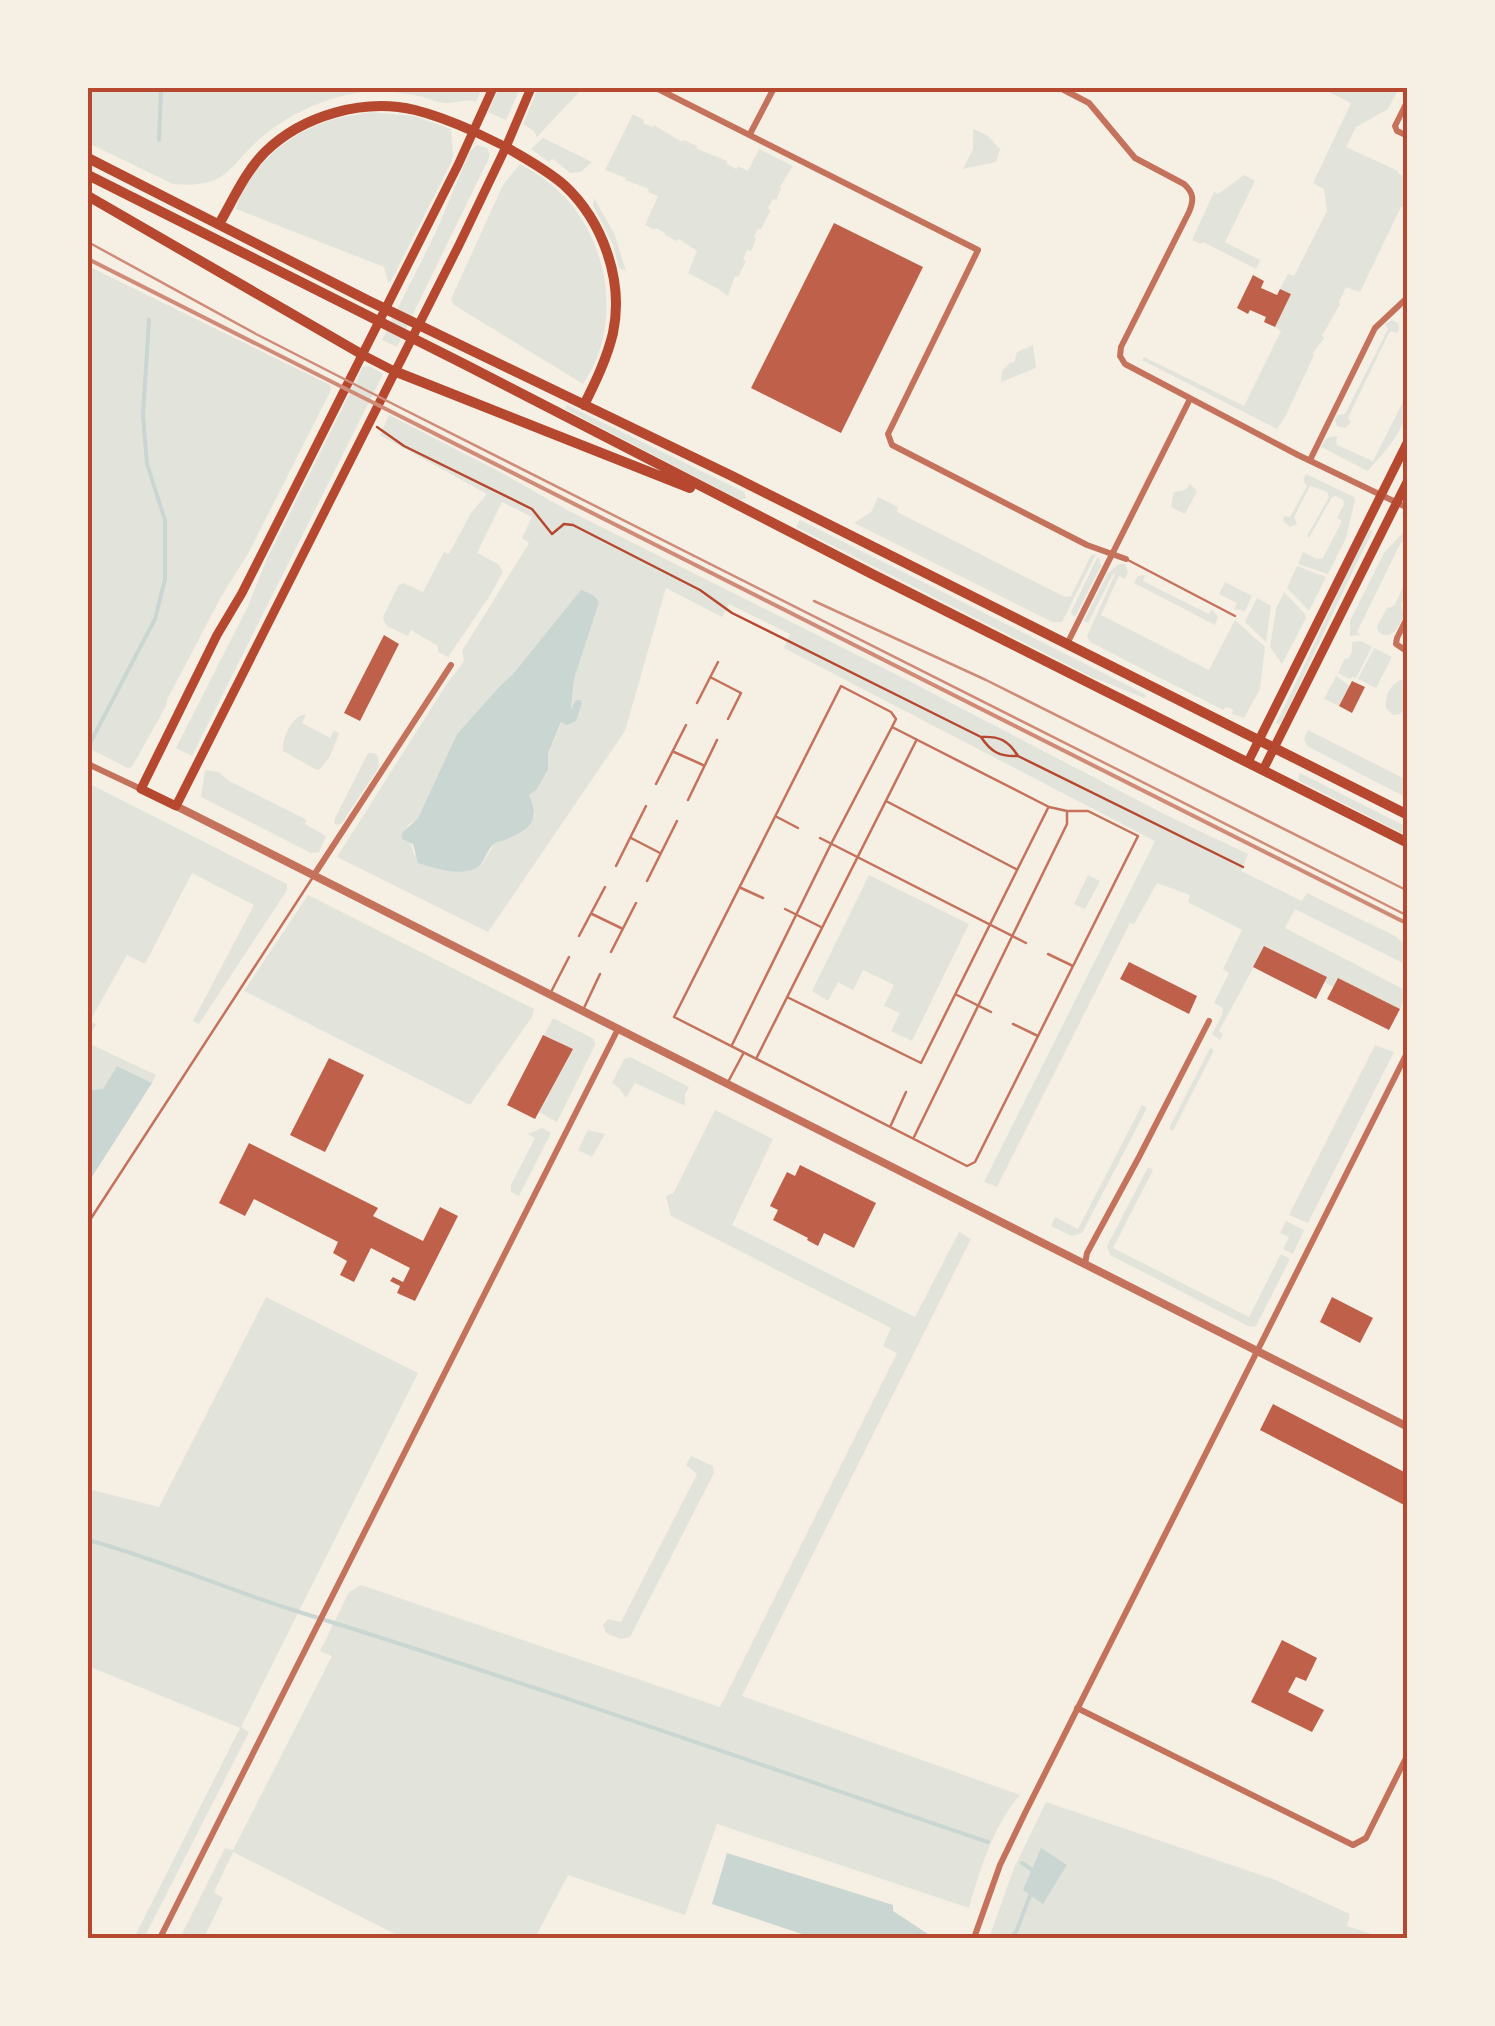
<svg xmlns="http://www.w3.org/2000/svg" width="1495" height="2026" font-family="Montserrat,sans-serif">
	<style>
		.green { fill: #e2e4dc; fill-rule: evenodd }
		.water { fill: #c9d6d2 }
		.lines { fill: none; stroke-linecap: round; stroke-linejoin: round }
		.stream { stroke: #c9d6d2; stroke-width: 4 }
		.building { fill: #bf614a }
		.path { stroke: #b5482f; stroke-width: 2.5 }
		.service { stroke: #c5725c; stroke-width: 2.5 }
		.minor { stroke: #c5725c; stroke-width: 6 }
		.tertiary { stroke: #c5725c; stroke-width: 8 }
		.secondary { stroke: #b5482f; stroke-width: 9 }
		.primary { stroke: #b5482f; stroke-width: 10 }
		.tram { stroke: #cf8b77; stroke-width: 2.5 }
		.rail { stroke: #cf8b77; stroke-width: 4 }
		.neatline { fill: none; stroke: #b5482f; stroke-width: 4 }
	</style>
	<rect width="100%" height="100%" fill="#f6efe4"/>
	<path class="green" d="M88 88H482L476 102C464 98 457 104 445 103 438 103 430 99 423 97 398 91 371 89 346 95 316 102 287 116 263 136 227 167 229 189 173 184L88 143Z
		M499 88H520L506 120 488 112Z
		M538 88H583L537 137 534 131 523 124Z
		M1321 88H1399L1388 109 1356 127 1346 147 1398 171V173L1407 178V199L1403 207H1401L1360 292 1346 287 1339 302 1340 304 1322 336 1324 338 1313 353 1314 355 1286 415 1277 429 1142 360 1144 357 1244 406 1281 331 1275 327 1291 294 1280 289 1288 274 1294 276 1327 211 1324 189 1313 183 1351 103Z
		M370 112 414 116 451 129 453 154 452 161 390 283 388 282 384 267 236 209C246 167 292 132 331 120 344 116 358 115 370 112Z
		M633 114 644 120 643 123 652 127 654 125 682 142 684 140 697 146V149L727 161V164L736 169 738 166 748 171 759 149 793 166 780 187 781 189 776 200 773 199 768 208 771 210 761 229H758L754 237 756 239 751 251 747 250 743 259 746 261 738 277 735 276 728 296 717 288 688 273 697 251 679 239 677 241 665 235V233L656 228 654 230 645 225 658 196 648 192 649 189 625 180 626 178 605 170Z
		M973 129 987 135 1000 149 996 162 963 169 973 149Z
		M543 138 592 162 581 172 570 173 553 159 549 162 531 149Z
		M477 145 487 148 490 155 488 160 397 347 382 340 435 234 470 151Z
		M520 164C540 175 560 189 574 208 612 258 619 332 583 384L454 305 451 299 503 185Z
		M1244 175 1255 181 1225 242 1260 260 1256 269 1203 242 1201 244 1192 240 1214 192 1218 194Z
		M594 198 614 233 626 271 619 268 613 245 593 205Z
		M88 266 330 385 331 390 249 552 221 597 167 700 166 706 132 767 128 768 88 748Z
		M1392 320 1398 323 1399 329 1397 333 1392 331 1389 333 1348 418 1351 422 1345 428 1337 426 1335 420 1338 415 1345 414 1386 333 1388 329 1385 324Z
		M1033 345 1036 368 1001 382 1002 371 1011 362 1014 363 1017 352Z
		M369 366 383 374 192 756 176 748 248 606 266 561 363 367Z
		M1407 394C1408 430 1390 445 1368 471L1321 447 1326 438 1335 436 1338 437 1336 440 1337 445 1373 461Z
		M567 405 744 492 746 498 740 500 565 409Z
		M389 415 502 473 567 510 911 682 1168 816 1248 854 1241 871 1302 901 1307 893 1395 936 1407 946V965L1295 909 1285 928 1407 991 1400 1009 1338 978 1333 987 1324 982 1326 977 1265 946 1219 1031 1223 1034 1220 1040 1212 1034 1222 1015 1223 1008 1214 1003 1229 973 1223 969 1242 930 1188 902 1190 895 1157 883 1134 924 1130 923 997 1187 984 1182 1155 841 784 648 790 634 729 604 722 617 666 588 625 731 488 932 337 857 446 685 464 661 462 651 529 543 522 538 532 517 502 502 477 553 498 564 503 572 489 597 448 657 438 652V646L411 630 408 636 387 626 383 619 384 615 398 586 403 583 423 592 444 552 449 554 471 513 487 494 380 435ZM581 591 599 604 574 679 571 714 562 721 548 755V770L545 776 529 795 535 815 529 825 520 832 495 843 482 864 414 855 407 826 418 818 457 734 500 686 513 674Z
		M1306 474 1354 497 1355 500 1346 538 1328 574 1298 564 1303 552 1317 559 1323 558 1342 521 1337 518 1344 504 1343 500 1336 496 1332 497 1309 538 1307 536 1329 497 1327 492 1310 486 1294 517 1297 524 1290 527 1283 521 1284 516 1290 517 1307 486 1303 480Z
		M1190 484 1197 491 1185 514 1171 507 1174 492 1185 490Z
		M878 497 898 507 897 512 1065 597 1071 596 1091 555 1096 554 1062 622H1052L854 523 871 512Z
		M800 520 1145 694 1146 697 1144 698 1092 677 796 527Z
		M1407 528V544L1401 542 1357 632 1361 635 1350 636V621L1384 553Z
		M1369 529 1373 531C1340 595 1312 660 1280 725L1276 723C1309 659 1336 593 1369 529Z
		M1099 557 1101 566 1076 615 1074 617 1071 612 1097 558Z
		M1119 564H1125L1128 572 1125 579 1119 576 1101 615 1209 670 1235 620 1265 647 1260 689 1244 718 1232 714 1233 710 1226 707 1223 710 1090 642 1087 636 1115 574H1113L1088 623 1084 621 1108 573Z
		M1297 566 1326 577 1309 611 1287 588Z
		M1145 575 1143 581 1209 614 1212 609 1218 617 1215 625 1134 583 1138 576Z
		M1407 579V591L1401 605 1404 615C1398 627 1392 643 1378 631L1377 626 1387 608 1394 606Z
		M1225 582 1252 596 1245 611 1234 609 1237 603 1219 594Z
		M1284 592 1305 614 1306 618 1282 664 1270 647 1276 609Z
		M1257 598 1271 606 1266 642 1245 622Z
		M1361 641 1372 647 1356 678 1352 677 1350 679 1338 673 1345 658 1348 659 1352 652V642Z
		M1374 648 1392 657 1376 688 1358 679Z
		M1336 676 1350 686 1339 706 1324 699Z
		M1400 680 1407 681V706L1400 714 1393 715 1386 708C1385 696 1389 686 1400 680Z
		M302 715H306L302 723 330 738 334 730 339 734 329 758 320 769 317 770 283 751C282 739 290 720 302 715Z
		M1308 730 1407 780V798L1307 746 1304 739Z
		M368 753H374L378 756 379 767 341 824 337 825 334 823 335 818Z
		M205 770 219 772 229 781 307 820 305 824 326 836 319 852 311 853 201 797Z
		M1300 773 1407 827V836L1298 780Z
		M88 783 287 884V890L199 1024 193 1021 254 905 192 873 145 964 127 955 90 1021 96 1024 88 1040Z
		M869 875 969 924 912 1041 891 1031 900 1013 884 1006 894 985 863 970 853 990 838 982 828 1001 812 991Z
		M1088 875 1100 881 1085 909 1074 904Z
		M308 895 534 1009 532 1017 470 1105 244 991Z
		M553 1018 594 1039 595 1045 557 1122 539 1112 572 1049 544 1035Z
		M88 1043 156 1075 152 1083 117 1066 103 1089 88 1090Z
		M1375 1045 1394 1052 1308 1223 1289 1215Z
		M1210 1048 1214 1050 1173 1131 1169 1128Z
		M630 1057 689 1087 685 1094V1106L635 1083 626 1098 619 1088 612 1083 624 1059Z
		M1142 1105 1147 1108 1082 1233 1072 1236 1051 1226 1055 1217 1078 1229Z
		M715 1110 773 1139 732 1225 915 1317 959 1232 971 1239 742 1696 1020 1795C993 1826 980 1870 969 1908L717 1824 685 1915 568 1875 535 1938H403L233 1852 214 1892 223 1898 204 1938H180L225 1848 233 1850 332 1656 320 1651 349 1592 361 1585 720 1707 897 1353 883 1346 891 1328 671 1216 666 1197 670 1194H673Z
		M542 1128 551 1133 519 1196 511 1192V1185L535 1138 528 1134Z
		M588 1130 605 1134 592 1157 578 1150Z
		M1148 1167 1153 1170 1113 1248 1249 1317 1281 1254 1290 1259 1256 1326 1250 1327 1110 1255 1107 1246Z
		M1286 1221 1304 1230 1293 1254 1283 1249 1289 1237 1280 1233Z
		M266 1297 418 1373 241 1727 249 1732 144 1938H134L240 1728 88 1666V1489L159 1507Z
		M691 1456 713 1466 714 1473 630 1637 621 1639 606 1633 603 1625 608 1619 621 1622 697 1474 686 1465Z
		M1046 1802 1273 1879 1350 1914 1347 1926 1384 1938H989L1014 1868Z"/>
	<path class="water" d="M581 590C589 593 596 595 599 603L574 679 571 709 576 700H580L582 703 576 721 567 725 561 722 548 754V770L536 790 529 795C540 819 532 828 509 838 504 841 498 841 494 844 485 851 486 864 474 869 457 876 435 868 418 863L413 844 402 839V833L418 818 457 734 500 686 513 674Z
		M117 1066 152 1083 88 1183V1090L103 1089Z
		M1041 1848 1067 1865 1043 1904 1023 1890Z
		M727 1853 893 1905V1911L931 1936 930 1938H814L712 1904Z"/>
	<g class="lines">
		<path class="stream" d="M159 140 161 88
			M88 747 155 619 165 579V520L147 464 143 415 149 320
			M88 1540C158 1559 226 1589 296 1611 528 1683 758 1764 988 1842
			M1022 1863 1035 1872
			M1010 1938 1016 1932 1031 1893"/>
	</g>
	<path class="building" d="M834 223 923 267 841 433 751 388Z
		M1253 275 1264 281 1261 288 1277 295 1280 289 1291 294 1275 327 1264 322 1266 317 1250 310 1248 314 1237 308Z
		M384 635 399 644 360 721 344 713Z
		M1352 681 1365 687 1352 713 1339 706Z
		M1264 946 1327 977 1316 999 1253 967Z
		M1129 962 1197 996 1189 1014 1120 979Z
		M1338 978 1400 1009 1389 1030 1327 999Z
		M543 1035 573 1049 535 1119 507 1105Z
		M329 1058 364 1075 325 1152 290 1135Z
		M249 1143 378 1208 373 1216 423 1241 440 1207 458 1216 415 1301 397 1293 400 1286 390 1281 393 1277 403 1282 410 1268 371 1248 354 1282 340 1275 347 1261 333 1253 338 1242 254 1199 245 1216 219 1203Z
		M800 1165 876 1203 854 1248 824 1233 818 1246 807 1240 808 1238 773 1220 778 1210 770 1206 787 1172 795 1176Z
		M1332 1297 1373 1318 1360 1343 1320 1322Z
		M1273 1404 1408 1474V1507L1260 1430Z
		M1282 1640 1317 1658 1306 1681 1296 1677 1288 1692 1324 1710 1312 1732 1251 1702Z"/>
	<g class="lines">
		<path class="path" d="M377 427 404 446 532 509 552 534 564 524 573 525 700 590 732 613 981 737
			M1018 756C1000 757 991 752 981 737 999 736 1008 740 1018 756L1243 867"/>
		<path class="service" d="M1126 559 1235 616
			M710 677 741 693 728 719
			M697 703 718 662
			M892 727 896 719 891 712 841 686 674 1017 967 1166 975 1162 1138 836 1088 811H1067
			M674 752 703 765
			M656 784 686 725
			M688 800 717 740
			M886 801 1016 869
			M777 817 798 828
			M631 838 660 853
			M820 838 1026 943
			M616 866 646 806
			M647 881 677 821
			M741 888 763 898
			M785 909 821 927
			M592 914 621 928
			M579 936 605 887
			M611 952 636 903
			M1048 954 1073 966
			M551 992 569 957
			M957 995 991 1012
			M787 997 921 1063 1048 808
			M583 1010 600 974
			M1013 1024 1038 1036
			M732 1045 831 844 892 727 1049 807 1067 811V824L914 1137
			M756 1059 916 741
			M728 1082 743 1054
			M891 1125 906 1092
			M88 1223 313 877"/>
		<path class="minor" d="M656 88 978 250 888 434 892 445 1087 545 1126 559
			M1060 88 1089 103 1135 158 1184 184C1194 193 1194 200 1189 212L1121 347 1120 356 1125 364 1298 455 1408 508
			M1408 100 1395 126 1397 131 1408 136
			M750 134 774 88
			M1310 460 1375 328 1408 297
			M1408 616 1397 638 1396 644 1408 652
			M1067 644 1190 399
			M88 764 141 789
			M314 875 451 665
			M1085 1264 1087 1253 1139 1157 1209 1021
			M1077 1708 1353 1845 1366 1838 1408 1754
			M160 1938 618 1029
			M974 1938 1000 1865 1025 1813 1408 1051"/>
		<path class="tertiary" d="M176 806 1408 1427"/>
		<path class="secondary" d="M493 88 458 165 242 593 217 635 141 789 176 806 459 245 506 147 531 88
			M473 131 506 147
			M363 355 394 371
			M1248 762 1408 441
			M1263 770 1408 480"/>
		<path class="primary" d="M506 147C526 159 547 170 564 185 603 221 624 281 613 333 607 358 596 381 584 405
			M88 158 367 300 732 476 1408 815
			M88 175 464 364 874 575 1408 843
			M88 196 363 355
			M219 224C233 200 245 172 265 152 303 115 364 98 415 110 435 115 455 123 473 131
			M394 371 690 488"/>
		<path class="tram" d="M88 242 256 334 397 406 1408 916
			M814 601 986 680 1408 891"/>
		<path class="rail" d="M88 259 1408 924"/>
	</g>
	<rect width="1495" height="2026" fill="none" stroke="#f6efe4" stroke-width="180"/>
	<rect x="90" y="90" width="1315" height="1846" class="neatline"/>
</svg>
